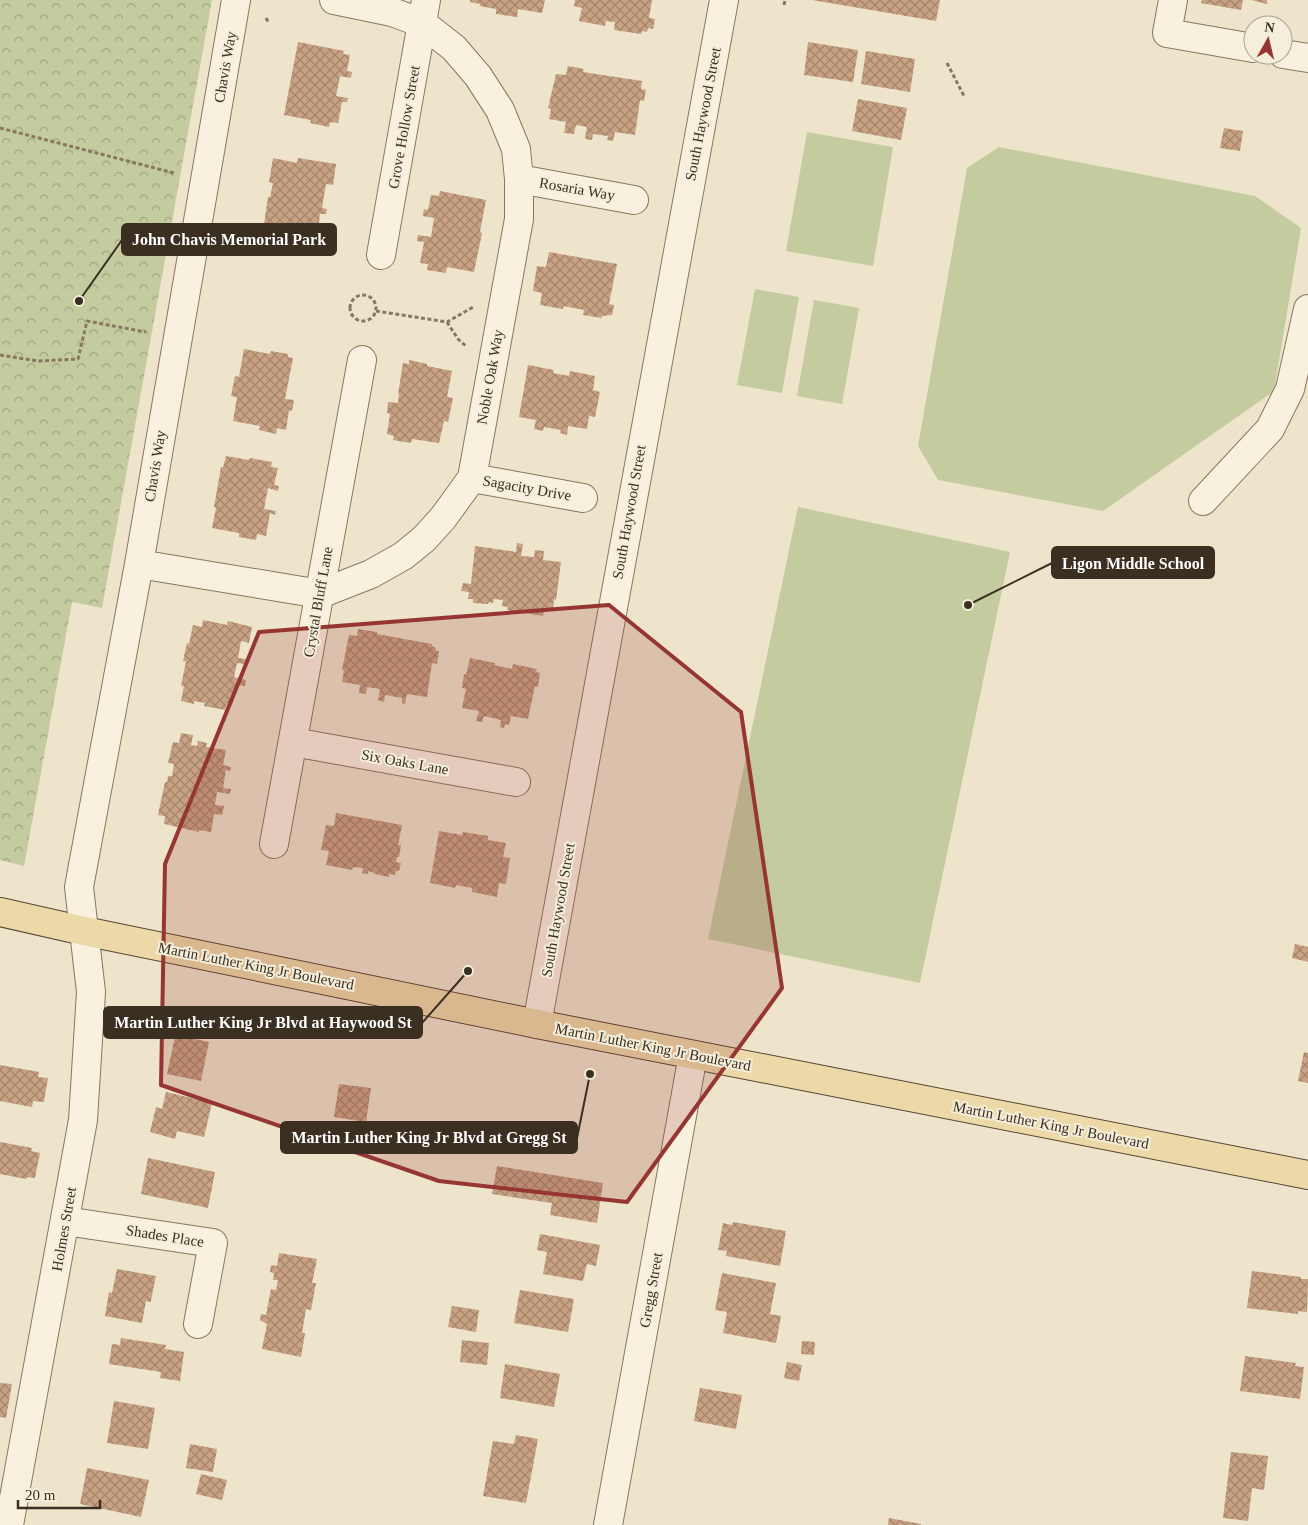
<svg xmlns="http://www.w3.org/2000/svg" width="1308" height="1525" font-family="'Times New Roman',serif">
	<style>
		.grass { fill: #c4cb9f }
		.forest { fill: url(#forest-crowns) }
		.building { fill: url(#building-cross-hatch) }
		.lines { fill: none; stroke-linecap: round; stroke-linejoin: round }
		.minor-casing { stroke: #897760; stroke-width: 30 }
		.major-casing { stroke: #574533; stroke-width: 30 }
		.path { stroke: #897760; stroke-width: 3; stroke-dasharray: 4 2.5; stroke-linecap: butt }
		.minor { stroke: #f8f1de; stroke-width: 28 }
		.major { stroke: #ecd9a7; stroke-width: 28 }
		.marked { fill: #953633; fill-opacity: 0.2; stroke: #953633; stroke-width: 4; stroke-linejoin: round }
		.labels { text-anchor: middle; stroke-width: 4; stroke-linejoin: round; paint-order: stroke }
		.street-label { font-size: 15px; fill: #3b2f22; stroke: #f4eeda }
		.leader { fill: none; stroke: #3b2f22; stroke-width: 2 }
		.callout-dot { fill: #3b2f22; stroke: #f4eeda; stroke-width: 2 }
		.callout { fill: #3b2f22; stroke: #3b2f22; stroke-width: 2 }
		.callout-label { font-size: 16px; text-anchor: middle; font-weight: bold; fill: #fff }
	</style>
	<defs>
		<pattern id="forest-crowns" width="20" height="18" patternUnits="userSpaceOnUse" patternTransform="scale(1.25)"><rect width="20" height="18" fill="#c4cb9f"/><path d="M2 6a3 3 0 1 1 6 0M12 15a3 3 0 1 1 6 0" fill="none" stroke="#a0a581"/></pattern>
		<pattern id="building-cross-hatch" width="8" height="8" patternUnits="userSpaceOnUse" patternTransform="scale(1.25)"><rect width="8" height="8" fill="#c8a283"/><path d="M0 0l8 8M0 8l8-8" fill="none" stroke="#a4846b"/></pattern>
	</defs>
	<rect width="100%" height="100%" fill="#ede4cb"/>
	<path class="grass" d="M807 132 893 147 873 266 786 251Z
		M999 147 1255 196 1301 228 1274 391 1103 511 938 480 918 446 967 168Z
		M755 289 799 297 782 393 737 385Z
		M814 300 859 308 842 404 797 396Z
		M798 507 1010 552 920 983 708 939Z"/>
	<path class="forest" d="M0 0H212L102 608 72 602 24 866 0 860Z"/>
	<path class="building" d="M470 0H545L542 13 518 9 517 17 496 14V9L480 6V4L470 2Z
		M575 0H652L649 18 655 19 653 29 648 28 647 32 642 31 641 34 614 30 615 22 606 21 605 26 579 21 582 8 574 6Z
		M812 0H940L936 21Z
		M1202 0H1243L1241 10 1201 3Z
		M1251 0H1267V4Z
		M298 42 344 51 343 54 350 55 347 71 352 72 351 78 340 76 336 96 348 98 347 102H342L338 123 330 122 329 127 310 123 311 120 284 115Z
		M808 42 858 50 853 82 804 75Z
		M866 51 915 59 910 92 861 84Z
		M568 66 584 69 583 72 642 81 641 89 646 90 644 101 640 100 635 135 615 132 613 141 607 140 608 136 593 134 592 140 585 139 587 127 576 125 574 134 564 133 566 122 549 119 551 109 548 108 556 74 566 75Z
		M858 99 907 108 901 140 852 131Z
		M1224 128 1243 131 1240 151 1220 148Z
		M273 158 297 163 298 158 336 164 333 185 326 184 322 208 327 209 326 214H320L318 231 308 229 307 234 290 231V227L264 224 268 197H270L273 183 269 182Z
		M440 191 486 200 480 232 482 233 474 272 447 267 446 273 427 270 428 264 420 263 424 242 417 241 418 235 431 237 434 218 423 216 424 209 428 210 431 195 439 196Z
		M549 252 617 264 609 304 614 305 612 315 602 316V318L583 315 584 310 564 306 563 309 540 305 542 293 533 291 537 266 546 267Z
		M244 349 270 354 271 351 288 354V357L293 358 285 399 294 400 292 411 289 410 286 430 277 428 276 434 259 430 260 426 233 421 237 397 231 396 235 376 239 377Z
		M409 360 427 364V366L452 371 447 397 453 398 448 422 444 421 439 443 412 439 411 443 393 440 394 436 387 434 390 414 387 413 388 402 398 403 399 394H398L403 363 409 364Z
		M528 365 554 370 553 373 569 376 570 371 595 376 593 390 600 392 595 417 589 416 587 429 568 426 567 435 560 433 561 430 544 427 543 431 534 429 536 420 519 417Z
		M226 456 249 460 250 458 272 462 271 467 278 468 274 485 279 486 278 491 268 488 264 509 276 511 275 515 270 513 266 536 257 534 256 540 239 537V533L212 528 216 508 214 507 221 467 223 468Z
		M517 543 523 544 521 556 534 557 535 550 544 551 543 560 561 562 556 600 554 599 553 610 544 608 543 616 507 610 508 607 502 606 503 600 494 599 493 603 489 602 488 604 473 603V599H468L469 592 461 591 463 583 471 584 475 546 516 552Z
		M203 620 227 625 228 621 252 627 249 643 241 641 238 658 246 659 245 664 237 663 234 677 246 680 245 686 236 685 232 705 227 703 225 710 204 706 205 703 194 701V704L181 701 184 686H181L186 661H183L187 643 189 644 193 625 202 627Z
		M358 629 377 632V634L432 644V646L436 648V651H439L437 664 432 663 427 697 407 694 405 704 402 703V698L385 695 384 702 378 700 380 689 367 687 366 694 359 693 360 685 342 682 344 670H342L349 635 357 636Z
		M470 658 495 663 494 665 512 669 513 664 537 669 536 672 540 673 538 687 535 686 528 719 511 716 509 725 505 724 504 728 500 727 501 720 484 716 482 722 476 721 479 711 462 708 466 689 462 688 464 674 466 675Z
		M181 733 193 735 191 745 197 746 198 741 207 743 206 747 226 750 223 765 231 767 230 771 226 770 223 788 231 789 230 794 217 792 215 805 224 806 222 815 214 814 211 832 199 830V832L164 824 165 816 158 815 165 782H167L168 776H172L174 764 168 763 173 742 179 743Z
		M336 813 402 825 398 845H401L399 857H397L396 862 401 863 399 871H396L395 875 389 874V877L374 874 375 873 368 871V874L362 873 363 868 353 867 352 870 326 865 329 851 321 850 326 825 334 826Z
		M439 831 462 835 463 832 488 836V840L506 843 503 857 510 858 506 884 499 883 497 897 472 892V888L456 885 455 888 430 883Z
		M1295 944 1308 947V962L1292 958Z
		M177 1027 196 1031 195 1039 209 1042 201 1081 167 1074Z
		M1304 1052 1308 1053V1083L1298 1081Z
		M0 1065 39 1072 38 1077 48 1078 44 1102 33 1101 32 1107 0 1101Z
		M339 1084 371 1088 366 1122 334 1117Z
		M166 1092 212 1103 204 1137 177 1131 175 1139 150 1132 156 1107 162 1109Z
		M0 1142 32 1148 31 1151 40 1153 35 1178 27 1177 26 1179 0 1174Z
		M148 1158 215 1172 208 1208 141 1194Z
		M497 1166 603 1183 597 1223 550 1215 552 1203 492 1194Z
		M733 1222 786 1231 780 1266 726 1256 727 1251 718 1250 723 1223 732 1225Z
		M540 1234 600 1245 596 1266 587 1264 583 1281 543 1274 547 1252 537 1250Z
		M279 1253 317 1259 312 1283H316L311 1310 306 1309 302 1333H305L301 1357 262 1349 267 1324 260 1320 261 1314 266 1315 271 1289 276 1290 278 1280H273L274 1273 270 1272 271 1265 277 1266Z
		M117 1269 156 1276 151 1300V1302L146 1301 142 1323 105 1316 109 1292 112 1293Z
		M1252 1271 1301 1277V1279H1308L1307 1312 1298 1311V1314L1247 1308Z
		M722 1273 776 1283 770 1314 781 1316 776 1343 723 1333 727 1312 715 1310Z
		M520 1290 574 1299 568 1332 514 1323Z
		M452 1306 479 1310 476 1332 448 1327Z
		M121 1338 166 1345 165 1349 184 1352 180 1381 160 1378 161 1372 109 1364 112 1344 120 1345Z
		M462 1340 489 1343 487 1365 460 1362Z
		M802 1341 815 1342 814 1355 801 1354Z
		M1245 1356 1296 1363 1295 1366 1304 1367 1300 1399 1240 1391Z
		M787 1362 802 1365 799 1381 784 1378Z
		M505 1364 560 1374 554 1407 500 1398Z
		M0 1383 12 1384 6 1418 0 1417Z
		M700 1388 742 1395 736 1429 694 1421Z
		M114 1401 155 1408 148 1449 107 1443Z
		M516 1435 538 1439 526 1503 483 1496 493 1441 514 1444Z
		M190 1444 217 1449 213 1472 186 1468Z
		M1231 1452 1268 1456 1264 1490 1252 1488 1248 1521 1223 1518Z
		M87 1468 149 1480 141 1517 80 1504Z
		M201 1474 227 1480 222 1500 196 1494Z
		M889 1518 921 1524V1525H888Z"/>
	<g class="lines">
		<g class="minor-casing">
			<path id="minor" d="M1173 0 1167 33 1253 48
				M1283 54 1308 58
				M519 179 634 200
				M381 255 426 0
				M472 478 583 498
				M1203 501 1270 429 1290 389 1308 309
				M139 564 320 594 371 574 403 556 424 539 443 518 472 478 519 219V179L516 149 500 110 478 76 454 48 422 23 392 12 334 0
				M293 742 516 782
				M274 844 362 360
				M537 1024 724 0
				M65 1221 213 1243 198 1324
				M9 1525 83 1120 91 992 79 887 139 564 236 0
				M608 1525 693 1055"/>
		</g>
		<g class="major-casing">
			<path id="major" d="M0 912 84 931 537 1024 1308 1175"/>
		</g>
		<path class="path" d="M784 5 785 0
			M266 18 269 23
			M947 63 964 96
			M0 128 174 173
			M350 308a13 13 0 1 1 26 0a13 13 0 1 1-26 0Z
			M376 311 447 322 475 306
			M447 322 458 339 467 347
			M0 355 38 361 78 359 87 321 146 332"/>
		<use href="#minor" class="minor"/>
		<use href="#major" class="major"/>
	</g>
	<path class="marked" d="M609 605 741 712 782 988 627 1202 439 1181 161 1085 165 864 259 632Z"/>
	<g class="labels">
		<g class="street-label">
			<text transform="translate(225 67) rotate(-80)" y="5">Chavis Way</text>
			<text transform="translate(703 114) rotate(-79)" y="5">South Haywood Street</text>
			<text transform="translate(404 127) rotate(-80)" y="5">Grove Hollow Street</text>
			<text transform="translate(577 189) rotate(10)" y="5">Rosaria Way</text>
			<text transform="translate(490 377) rotate(-80)" y="5">Noble Oak Way</text>
			<text transform="translate(155 466) rotate(-81)" y="5">Chavis Way</text>
			<text transform="translate(527 488) rotate(10)" y="5">Sagacity Drive</text>
			<text transform="translate(629 512) rotate(-80)" y="5">South Haywood Street</text>
			<text transform="translate(318 602) rotate(-80)" y="5">Crystal Bluff Lane</text>
			<text transform="translate(405 762) rotate(10)" y="5">Six Oaks Lane</text>
			<text transform="translate(558 910) rotate(-80)" y="5">South Haywood Street</text>
			<text transform="translate(256 966) rotate(11)" y="5">Martin Luther King Jr Boulevard</text>
			<text transform="translate(653 1047) rotate(11)" y="5">Martin Luther King Jr Boulevard</text>
			<text transform="translate(1051 1125) rotate(11)" y="5">Martin Luther King Jr Boulevard</text>
			<text transform="translate(64 1229) rotate(-80)" y="5">Holmes Street</text>
			<text transform="translate(165 1236) rotate(9)" y="5">Shades Place</text>
			<text transform="translate(651 1290) rotate(-80)" y="5">Gregg Street</text>
		</g>
	</g>
	<path class="leader" d="M79 301L122 240M968 605L1052 563M468 971L422 1023M590 1074L577 1138"/>
	<g class="callout-dot">
		<circle cx="79" cy="301" r="5"/>
		<circle cx="968" cy="605" r="5"/>
		<circle cx="468" cy="971" r="5"/>
		<circle cx="590" cy="1074" r="5"/>
	</g>
	<g class="callout">
		<rect x="122" y="224" width="214" height="31" rx="5"/>
		<rect x="1052" y="547" width="162" height="31" rx="5"/>
		<rect x="104" y="1007" width="318" height="31" rx="5"/>
		<rect x="281" y="1122" width="296" height="31" rx="5"/>
	</g>
	<g class="callout-label">
		<text x="229" y="245">John Chavis Memorial Park</text>
		<text x="1133" y="569">Ligon Middle School</text>
		<text x="263" y="1028">Martin Luther King Jr Blvd at Haywood St</text>
		<text x="429" y="1143">Martin Luther King Jr Blvd at Gregg St</text>
	</g>
	<g transform="translate(1268 40) rotate(8)"><circle r="24" fill="#f4eeda" stroke="#aaa290"/>
	<path d="M0-4L9 19L0 12L-9 19Z" fill="#953633"/>
	<text y="-8" font-size="14" font-weight="bold" text-anchor="middle" fill="#3b2f22">N</text>
	</g>
	<path d="M18 1500v8h82v-8" fill="none" stroke="#3b2f22" stroke-width="2.5"/>
	<text x="25" y="1500" font-size="15" fill="#3b2f22" stroke="#f4eeda" stroke-width="4" paint-order="stroke">20 m</text>
</svg>
